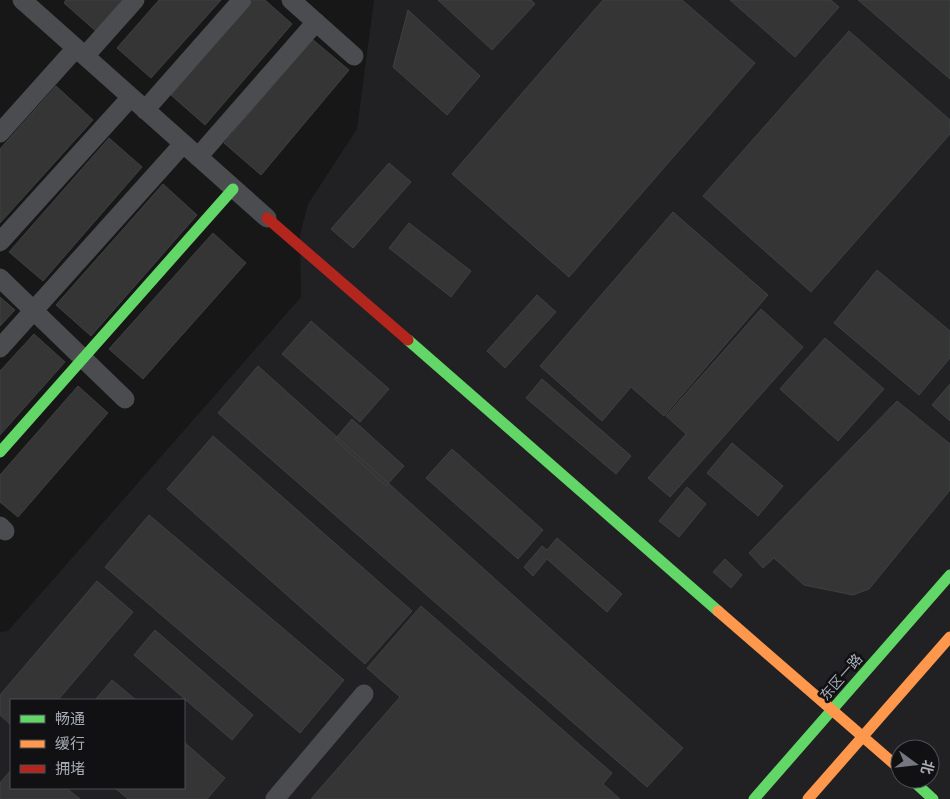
<svg xmlns="http://www.w3.org/2000/svg" width="950" height="799" font-family="Roboto,'Noto Sans SC',sans-serif">
	<style>
		.built { fill: #212123; fill-rule: evenodd }
		.building { fill: #353536; stroke: #3f4043 }
		.lines { fill: none; stroke-linecap: round; stroke-linejoin: round }
		.street { stroke: #4b4c50; stroke-width: 19 }
		.fast { stroke: #63d668; stroke-width: 11 }
		.slow { stroke: #ff974d; stroke-width: 11 }
		.jam { stroke: #b3261e; stroke-width: 11 }
		.labels { text-anchor: middle; stroke-width: 5; stroke-linejoin: round; paint-order: stroke }
		.street-label { font-size: 14px; fill: #a8adb8; stroke: #111113 }
	</style>
	<rect width="100%" height="100%" fill="#171717"/>
	<path class="built" d="M374 0H950V799H0V632L8 631 301 297 300 235 308 204 357 129ZM11 700H184V788H11ZM900 749H930V779H900Z"/>
	<path class="building" d="M66 0H126L98 33 64 3Z
		M159 0H221L151 78 117 48Z
		M253 0H265L292 24 205 125 171 95Z
		M438 0H531L535 4 492 50Z
		M603 0H682L755 63 569 277 452 174Z
		M730 0H831L839 7 795 57Z
		M858 0H950V79Z
		M408 10 480 76 447 115 393 67Z
		M849 31 950 120V134L811 292 703 196Z
		M312 39 349 70 261 175 224 143Z
		M56 86 93 120 0 223V149Z
		M109 138 142 167 43 281 9 252Z
		M389 163 411 182 353 248 331 229Z
		M163 184 197 215 91 336 56 305Z
		M673 212 768 295 664 416 631 387 602 421 540 366Z
		M409 223 471 271 451 297 389 248Z
		M213 233 246 263 143 379 109 349Z
		M877 270 950 331V358L919 395 834 323Z
		M537 295 556 312 505 368 487 351Z
		M0 297 15 310 0 326Z
		M761 309 803 347 670 497 648 478 686 434 666 416Z
		M311 321 389 389 360 422 282 354Z
		M34 334 65 362 0 435V371Z
		M825 338 884 389 838 441 780 389Z
		M258 366 683 748 647 787 218 413Z
		M542 379 631 456 616 474 526 398Z
		M950 384V421L932 405Z
		M78 386 108 413 18 517 0 502V475Z
		M897 401 950 444V490L869 589 853 595 804 585 774 558 763 568 749 553Z
		M352 419 404 466 386 486 335 439Z
		M213 436 412 611 365 664 167 489Z
		M732 443 783 486 758 516 707 473Z
		M452 449 543 530 518 559 426 478Z
		M687 487 706 504 679 537 659 521Z
		M149 515 344 680 300 733 105 567Z
		M557 538 622 594 607 612 547 559 533 576 524 567 542 546 547 550Z
		M725 559 742 575 731 588 713 572Z
		M97 581 133 612 58 700H11V725L0 715V695Z
		M421 606 612 773 603 784 620 799H311L400 697 367 668Z
		M155 630 253 715 232 740 134 655Z
		M112 680 136 700H95Z
		M184 742 225 778 207 799H128L115 788H184Z
		M11 770V788H66L80 799H0V783Z"/>
	<g class="lines">
		<path class="street" d="M22 0 267 218
			M291 0 354 56
			M85 56 135 0
			M145 110 242 0
			M0 133 76 48
			M198 157 316 22
			M0 242 131 97
			M0 278 125 399
			M0 348 183 144
			M0 526 5 531
			M275 799 364 694"/>
		<path class="fast" d="M408 340 718 611
			M0 452 233 189
			M911 779 933 799
			M754 799 950 575"/>
		<path class="slow" d="M718 611 900 769
			M808 799 950 637"/>
		<path class="jam" d="M267 218 408 340"/>
	</g>
	<g class="labels">
		<g class="street-label">
			<text transform="translate(841 677) rotate(-49)" y="5">东区一路</text>
		</g>
	</g>
	<rect x="10" y="699" width="175" height="90" fill="#111113" stroke="#4d4f55"/>
	<rect x="20" y="715" width="25" height="8" fill="#63d668" stroke="#4d4f55"/>
	<text x="55" y="724" font-size="15" fill="#a8adb8">畅通</text>
	<rect x="20" y="740" width="25" height="8" fill="#ff974d" stroke="#4d4f55"/>
	<text x="55" y="749" font-size="15" fill="#a8adb8">缓行</text>
	<rect x="20" y="765" width="25" height="8" fill="#b3261e" stroke="#4d4f55"/>
	<text x="55" y="774" font-size="15" fill="#a8adb8">拥堵</text>
	<g transform="translate(915 764) rotate(105)"><circle r="24" fill="#111113" stroke="#4d4f55"/>
	<path d="M0-4L9 19L0 12L-9 19Z" fill="#757880"/>
	<text y="-8" font-size="14" font-weight="bold" text-anchor="middle" fill="#a8adb8">北</text>
	</g>
</svg>
